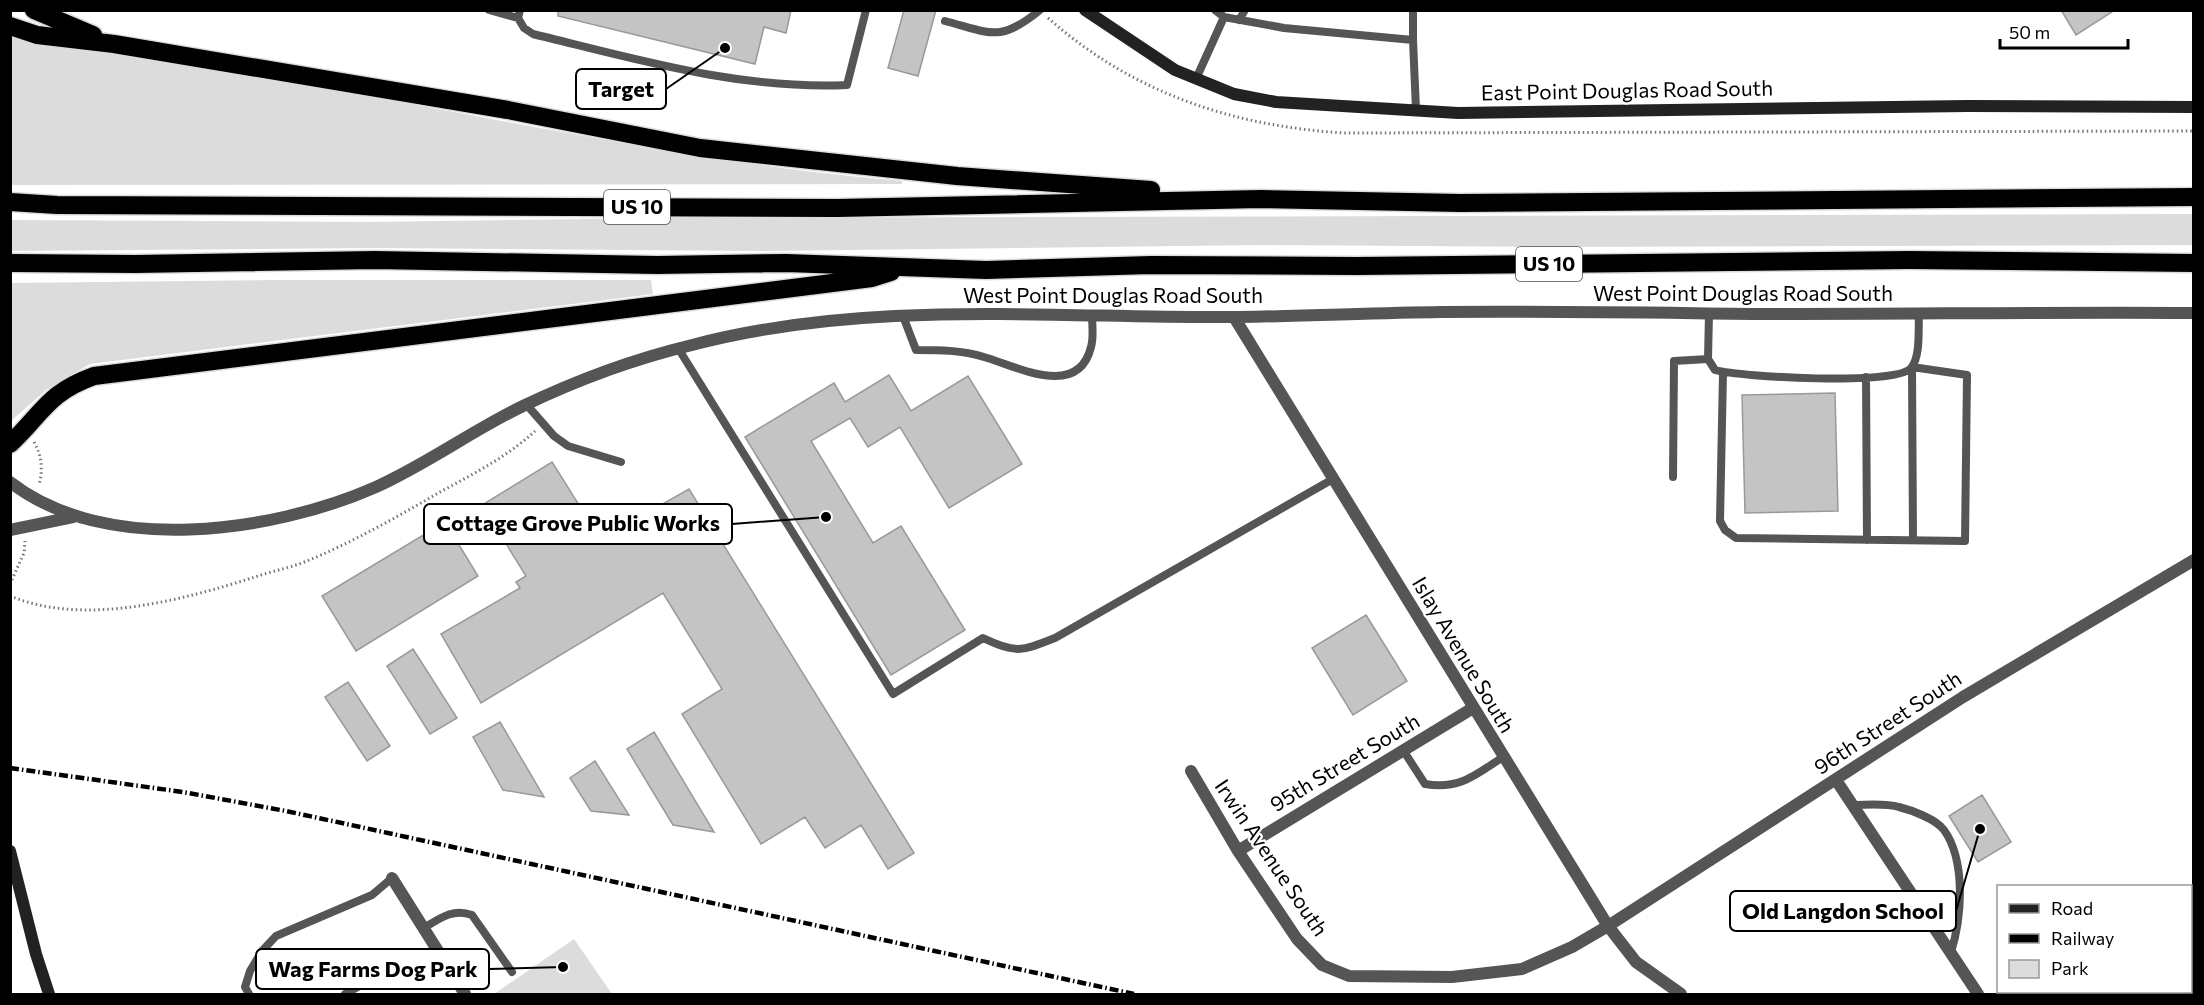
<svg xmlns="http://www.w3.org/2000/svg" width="2204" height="1005" font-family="Commissioner,sans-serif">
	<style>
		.green { fill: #dcdcdc }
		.building { fill: #c4c4c4; stroke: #999; stroke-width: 1.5 }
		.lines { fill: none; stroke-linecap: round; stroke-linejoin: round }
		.highway-casing { stroke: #dbdbdb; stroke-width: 21 }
		.path { stroke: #777; stroke-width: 3; stroke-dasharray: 1.5 3; stroke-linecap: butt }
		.lane { stroke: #555; stroke-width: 8 }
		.street { stroke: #555; stroke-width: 12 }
		.secondary { stroke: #222; stroke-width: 12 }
		.highway { stroke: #000; stroke-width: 18 }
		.rail { stroke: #000; stroke-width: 4.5; stroke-dasharray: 9 3 1.5 3; stroke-linecap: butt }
		.labels { text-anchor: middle; stroke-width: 4.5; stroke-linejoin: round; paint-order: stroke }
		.shield { fill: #fff; stroke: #4c4c4c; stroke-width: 1.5 }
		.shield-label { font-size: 20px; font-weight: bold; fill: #000 }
		.street-label { font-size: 21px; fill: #000; stroke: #fff }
		.leader { fill: none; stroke: #000; stroke-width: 2 }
		.callout-dot { fill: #000; stroke: #fff; stroke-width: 2 }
		.callout { fill: #fff; stroke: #000; stroke-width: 2 }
		.callout-label { font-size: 22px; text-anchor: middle; font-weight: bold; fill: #000 }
	</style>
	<rect width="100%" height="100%" fill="#fff"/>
	<path class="green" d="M11 34C125 58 240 73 355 94 538 126 717 166 902 181V184L11 185Z
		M2193 214V245L1546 247 1261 245 755 251 373 248 10 251 11 220 370 222 654 218Z
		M281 280H651L653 294 90 364 46 390 11 421V283Z
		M574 939 612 994H494Z"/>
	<path class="building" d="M558 10H791L786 33 764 27 755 64 558 16Z
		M904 10H936L918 76 888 68Z
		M2061 10H2115L2076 35Z
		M889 375 911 411 968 376 1022 464 949 508 900 427 868 447 850 418 811 441 873 543 901 526 965 630 891 675 745 437 834 383 845 402Z
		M1835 393 1838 511 1745 513 1742 395Z
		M552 462 596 532 606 526 610 534 689 489 914 853 888 869 861 825 825 848 805 817 761 844 682 714 722 689 663 593 481 703 441 634 520 588 516 582 526 576 482 505Z
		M445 522 478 576 356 651 322 596Z
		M1366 615 1407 681 1353 715 1312 648Z
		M413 649 457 718 430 734 387 666Z
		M348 682 390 746 367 761 325 697Z
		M500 722 544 797 503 790 473 737Z
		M654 732 714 832 673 825 627 749Z
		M595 761 629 815 591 811 570 778Z
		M1982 795 2011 842 1978 862 1949 816Z"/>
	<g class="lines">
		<g class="highway-casing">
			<path id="highway" d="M34 10 93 35
				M10 26 37 35 114 44 508 110 700 148 957 176 1151 190
				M10 202 57 205 837 208 1261 199 1460 203 2194 197
				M10 263 135 264 375 260 657 265 786 263 986 270 1151 265 1357 266 1909 260 2194 263
				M10 444C43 413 47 393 94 376L872 278 891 272"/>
		</g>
		<path class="path" d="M1048 18C1133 93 1232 126 1344 133L2194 131
			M34 442C42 456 43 470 39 485
			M10 584 24 553 25 541
			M10 596C85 627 182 600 255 577 272 571 290 568 307 561 353 542 397 517 440 492 473 474 507 457 535 431"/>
		<path class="lane" d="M489 10 518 18 520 10
			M1224 17 1284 28 1413 40 1416 110
			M518 18 524 28 533 34C636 59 740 90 847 85L866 10
			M1239 20 1245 10
			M945 21C991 33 1000 43 1040 10
			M1413 40V10
			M1196 79 1224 17 1215 10
			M1709 313 1708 359 1715 370C1741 377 1896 386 1911 368 1921 356 1918 329 1919 314
			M903 316 916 350C939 350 962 350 984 357 1016 366 1078 400 1091 347 1094 337 1092 325 1092 315
			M678 348 893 694 983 638C1016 654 1022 651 1055 638L1333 479
			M1723 373 1720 521 1725 530 1736 538C1812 539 1889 540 1965 541L1967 375 1912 367 1913 540
			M1866 377 1867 540
			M526 404 554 436 568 446 621 462
			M1673 477 1674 361 1708 359
			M1403 750 1425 784C1460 790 1475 775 1503 757
			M1853 805C1867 805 1885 803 1899 807 1911 810 1936 819 1944 830 1966 861 1962 917 1951 952
			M424 928C440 918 453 908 472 915L512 972
			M249 994 245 987 250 971 262 951 276 936 372 895 392 878
			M345 994 381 974 437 950"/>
		<path class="street" d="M1234 317 1608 926 1636 962 1681 994
			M10 482C105 556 272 533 376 487 427 464 473 430 523 406 577 380 634 359 692 345 870 298 1058 319 1239 317 1307 316 1374 313 1441 312 1554 311 1666 313 1778 314 1917 314 2055 312 2194 313
			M10 530 73 517
			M1191 771 1238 851 1297 939 1322 965 1349 976 1452 977 1522 969 1572 947 1608 926 1963 697 2194 560
			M1836 780 1978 994
			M1238 851 1473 708
			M392 878 465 994"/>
		<path class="secondary" d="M1085 10 1175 70 1234 94 1276 102 1458 113 1968 106 2194 107
			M10 851 36 954 49 994"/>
		<use href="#highway" class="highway"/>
		<path class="rail" d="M10 768 183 792 286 811 1134 994"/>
	</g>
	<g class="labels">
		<g class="shield">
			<rect x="604" y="190" width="66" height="34" rx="4.5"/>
			<rect x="1516" y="247" width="66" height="34" rx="4.5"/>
		</g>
		<g class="shield-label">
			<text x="637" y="214">US 10</text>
			<text x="1549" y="271">US 10</text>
		</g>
		<g class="street-label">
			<text transform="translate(1627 91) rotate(-1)" y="7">East Point Douglas Road South</text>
			<text x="1743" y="301">West Point Douglas Road South</text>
			<text x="1113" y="303">West Point Douglas Road South</text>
			<text transform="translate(1463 655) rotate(59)" y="7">Islay Avenue South</text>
			<text transform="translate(1888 723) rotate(-33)" y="7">96th Street South</text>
			<text transform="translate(1345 763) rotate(-31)" y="7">95th Street South</text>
			<text transform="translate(1271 858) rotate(56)" y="7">Irwin Avenue South</text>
		</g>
	</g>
	<path class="leader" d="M725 48L666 89M826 517L732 524M1980 829L1956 911M563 967L489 969"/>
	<g class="callout-dot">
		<circle cx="725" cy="48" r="6"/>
		<circle cx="826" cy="517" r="6"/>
		<circle cx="1980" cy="829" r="6"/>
		<circle cx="563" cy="967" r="6"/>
	</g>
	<g class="callout">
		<rect x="576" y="69" width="90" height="40" rx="6"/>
		<rect x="424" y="504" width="308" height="40" rx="6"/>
		<rect x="1730" y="891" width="226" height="40" rx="6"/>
		<rect x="256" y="949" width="233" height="40" rx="6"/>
	</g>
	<g class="callout-label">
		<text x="621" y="97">Target</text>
		<text x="578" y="531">Cottage Grove Public Works</text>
		<text x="1843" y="919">Old Langdon School</text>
		<text x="373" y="977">Wag Farms Dog Park</text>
	</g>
	<rect width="2204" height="1005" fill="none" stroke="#000000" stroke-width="24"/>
	<rect x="1997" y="885" width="195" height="108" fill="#ffffff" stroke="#999999" stroke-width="1.5"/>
	<rect x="2009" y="904" width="30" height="9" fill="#222222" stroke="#999999" stroke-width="1.5"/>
	<text x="2051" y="915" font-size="18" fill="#000000">Road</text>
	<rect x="2009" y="934" width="30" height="9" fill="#000000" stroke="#999999" stroke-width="1.5"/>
	<text x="2051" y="945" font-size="18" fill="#000000">Railway</text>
	<rect x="2009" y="960" width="30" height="18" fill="#dcdcdc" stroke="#999999" stroke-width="1.5"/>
	<text x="2051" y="975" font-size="18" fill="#000000">Park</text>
	<path d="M2000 39v9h128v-9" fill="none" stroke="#000000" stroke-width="3"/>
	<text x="2009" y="39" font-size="18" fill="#000000" stroke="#ffffff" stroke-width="4.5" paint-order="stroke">50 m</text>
</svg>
